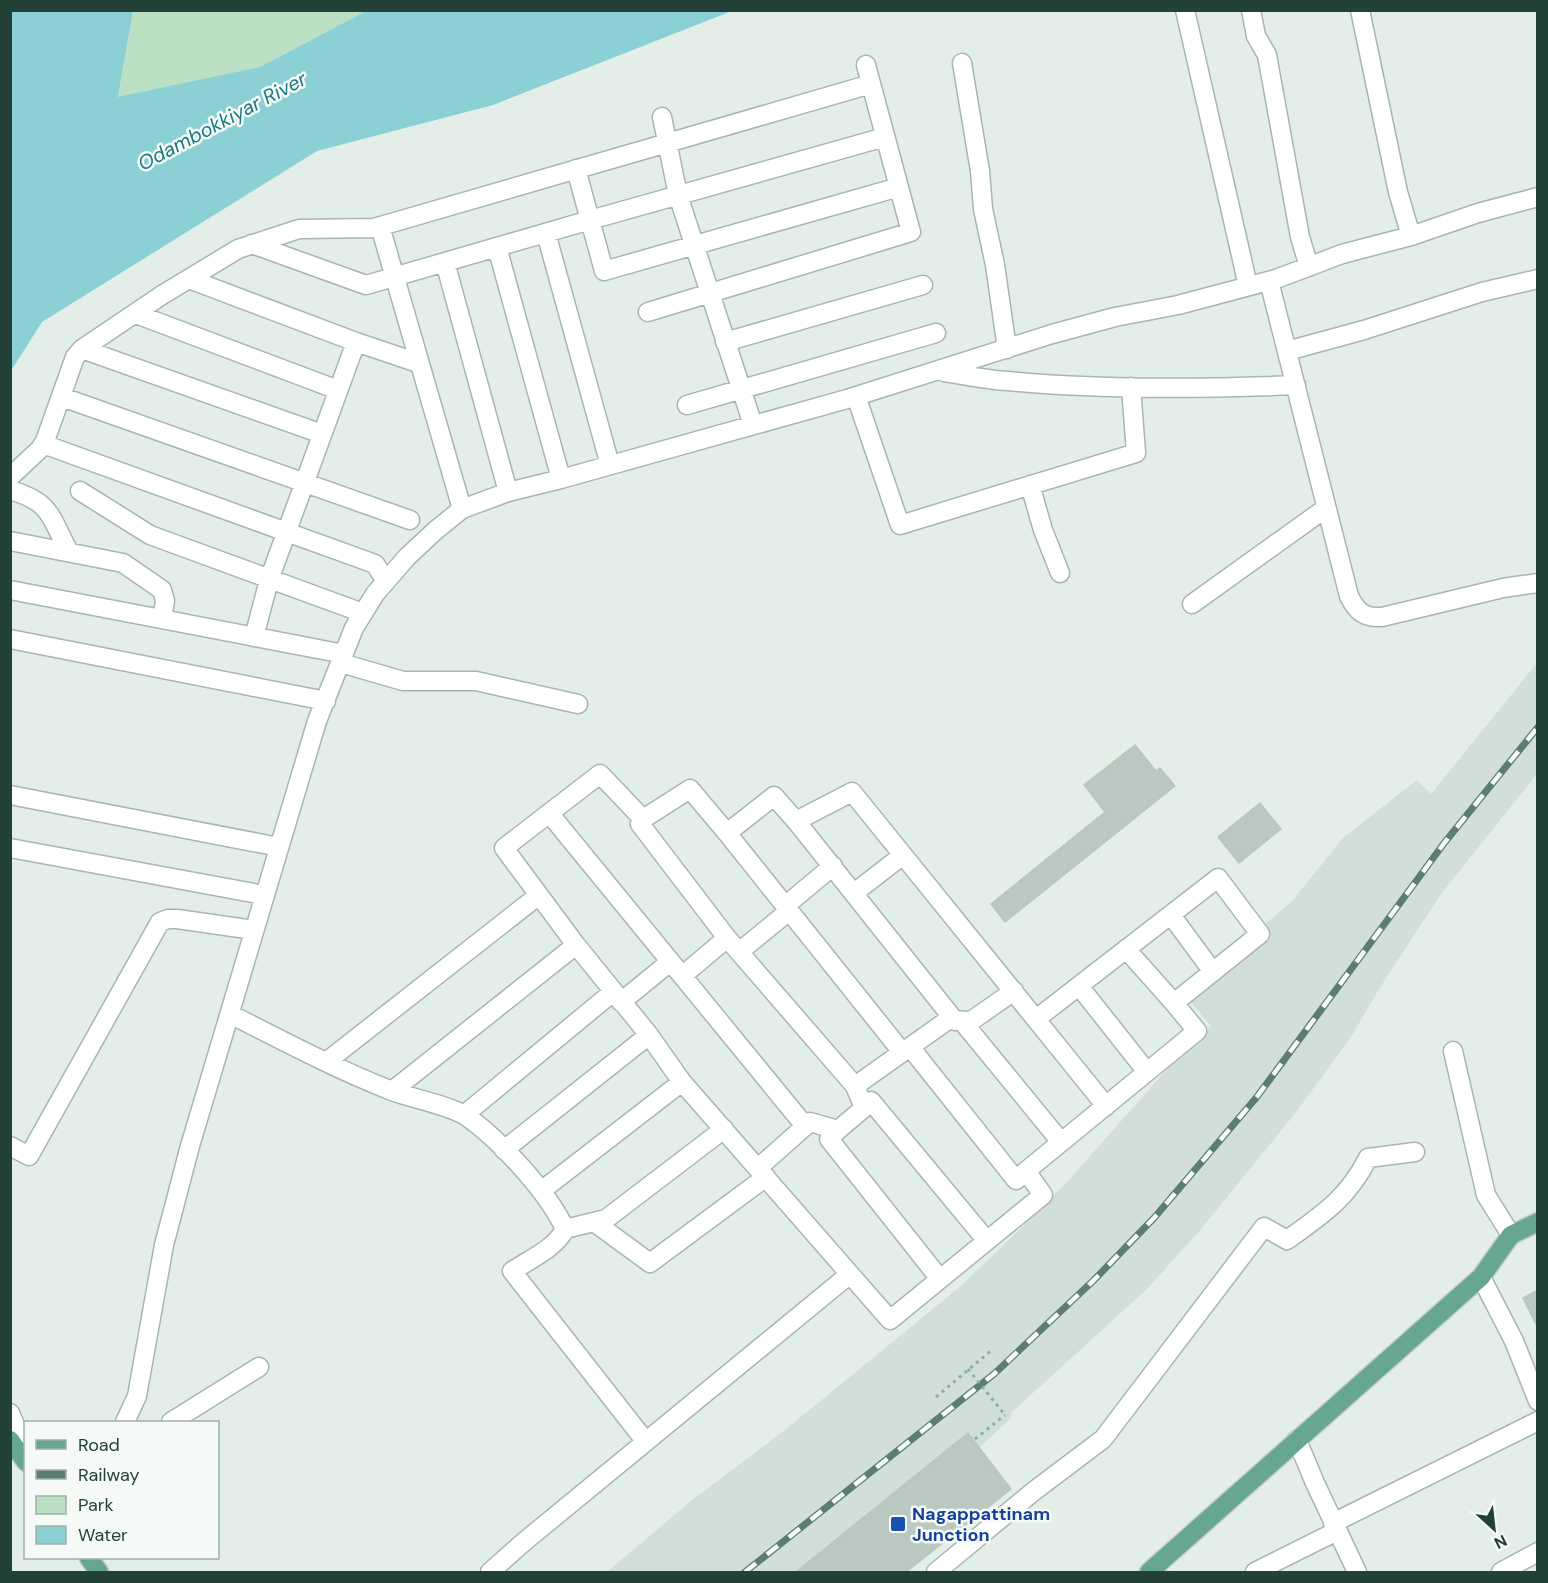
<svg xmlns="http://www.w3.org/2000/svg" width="1548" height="1583" font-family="'DM Sans',sans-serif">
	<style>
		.built { fill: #d2ded8 }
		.green { fill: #bce0c3 }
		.water { fill: #8ad0d5 }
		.building { fill: #b9c9c2; stroke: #b6c8bf; stroke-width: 1.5 }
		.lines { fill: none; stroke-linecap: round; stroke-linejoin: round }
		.minor-casing { stroke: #a6b7b0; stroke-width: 21 }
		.major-casing { stroke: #c1cac7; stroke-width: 21 }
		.path { stroke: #83b3a1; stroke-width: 3; stroke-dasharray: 3 4.5; stroke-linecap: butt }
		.minor { stroke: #fff; stroke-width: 18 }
		.major { stroke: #67a691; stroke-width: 18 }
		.rail-casing { stroke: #5d7d72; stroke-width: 7 }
		.rail { stroke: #f5faf7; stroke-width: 4.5; stroke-dasharray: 14; stroke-linecap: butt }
		.path-bridge { stroke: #83b3a1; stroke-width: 3; stroke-dasharray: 3 4.5; stroke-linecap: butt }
		.transit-dot { fill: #1a4fb4; stroke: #f5faf7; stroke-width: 2 }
		.labels { text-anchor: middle; stroke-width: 5; stroke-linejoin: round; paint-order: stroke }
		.transit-label { font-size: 18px; font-weight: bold; fill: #164399; stroke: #f5faf7; text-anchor: start }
		.water-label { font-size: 20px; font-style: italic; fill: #197881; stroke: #f5faf7 }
	</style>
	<rect width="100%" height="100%" fill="#e4eee9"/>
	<path class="built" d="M1537 663V774L1441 894 1379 989 1351 1037 1297 1111 1201 1229 1148 1288 1011 1413V1418L979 1448 1011 1489 906 1572H607L686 1505 786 1429 895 1340 962 1285 1021 1228 1067 1182 1176 1059 1211 1026 1184 994 1292 901 1343 838 1417 780 1431 794Z"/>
	<path class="green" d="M133 11H366L260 67 118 98Z"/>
	<path class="water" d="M11 10 133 11 118 97 260 67 366 11H732L493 105 317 151 42 322 11 371Z"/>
	<path class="building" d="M1135 745 1156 771 1160 768 1175 786 1005 922 991 904 1105 812 1084 785Z
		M1260 803 1281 829 1239 863 1218 837Z
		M1538 1290V1328L1523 1298Z
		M968 1433 1011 1489 906 1572H796Z"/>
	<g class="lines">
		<g class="minor-casing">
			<path id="minor" d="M1185 10 1248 286
				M1251 10 1256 36 1267 55 1300 237 1309 267
				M1360 10 1398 192 1411 236
				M962 63 980 171 983 209 995 265 1007 349
				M662 117 678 195 753 425
				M576 169 604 271 899 187
				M380 226 462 509
				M546 233 610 465
				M252 244 366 285 590 220 885 137
				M497 247 561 479
				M445 262 508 492
				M189 279 356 342 418 363
				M1269 281 1349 596C1357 612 1364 618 1382 617L1503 588 1538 583
				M648 312 911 232 866 65
				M136 314 338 390
				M725 342 923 285
				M82 349 322 434
				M1287 351 1364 330 1482 292 1538 279
				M944 372C965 375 987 380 1008 381 1103 390 1200 389 1296 385
				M856 396 900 525 1136 453 1131 387
				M62 397 410 520
				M687 405 936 333
				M43 444 375 564 386 581
				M10 477 40 449 45 441 75 357 82 349 162 295 238 249 299 229 374 228 871 84
				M1030 485 1043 530 1060 573
				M10 490C52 502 50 517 69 552
				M80 491 150 535 363 613
				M10 541 123 563 162 590 165 601 162 619
				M10 590 344 654
				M1192 604 1326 508
				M254 637 269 580 356 342
				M10 639 326 701
				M341 663 403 681H476L578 704
				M10 795 279 847
				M549 813 805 1126
				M643 819 640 824 727 938 855 1086
				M796 821 955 1021
				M727 833 902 1052
				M10 848 264 895
				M854 893 903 855
				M785 906 833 866
				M1171 915 1213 972
				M1126 949 1174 1003
				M739 952 789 911
				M682 976 727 938
				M1079 986 1147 1072
				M621 1002 670 962
				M230 1014C283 1041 336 1069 392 1091 411 1098 451 1106 466 1116 499 1139 548 1192 565 1229 556 1248 529 1260 512 1271L646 1442
				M1036 1019 1218 878 1260 934 1174 1003 1197 1031 1026 1171 1043 1195 890 1320 682 1082 649 1035 576 945 504 848 600 774 643 819 690 789 727 833 774 796 796 821 852 792 1106 1106
				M962 1021 1061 1142
				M910 1047 1016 1180 1026 1171
				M1453 1051 1486 1195 1511 1235
				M326 1062 539 895
				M392 1091 576 945
				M864 1108 871 1101 987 1241
				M464 1115 613 992
				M838 1130 829 1139 940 1279
				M10 1146 29 1156 160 922 168 919H177L254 930
				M504 1150 649 1035
				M758 1168 810 1122 838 1130 864 1108 855 1086 948 1020 971 1021 1014 991
				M541 1191 682 1082
				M594 1222 650 1263 766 1177
				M565 1229 606 1219 724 1129
				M1481 1277 1514 1341 1538 1401
				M10 1413 26 1451
				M125 1422 137 1396 164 1245 190 1146 317 721 354 628 375 594 407 557 436 530 462 509 508 492 561 479 847 399 1052 334 1115 317 1178 305 1276 279 1342 254 1411 236 1478 213 1538 197
				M171 1422 259 1367
				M1297 1440 1315 1483 1357 1572
				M1333 1523 1538 1421
				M490 1572 525 1541 850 1274
				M936 1572 1034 1491 1103 1439 1264 1227 1287 1240C1322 1215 1348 1198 1368 1158L1415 1152
				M1255 1572 1337 1531
				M1501 1572 1538 1552"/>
		</g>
		<g class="major-casing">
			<path id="major" d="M10 1440 26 1462
				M89 1558 99 1572
				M1149 1572 1481 1277 1511 1235 1538 1222"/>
		</g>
		<path class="path" d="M936 1397 993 1349
			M975 1439 1005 1415"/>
		<use href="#minor" class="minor"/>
		<use href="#major" class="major"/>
		<g class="rail-casing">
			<path id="rail" d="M745 1572 994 1374 1094 1280 1154 1218 1256 1098 1445 842 1538 727"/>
		</g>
		<use href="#rail" class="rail"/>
		<path class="path-bridge" d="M968 1369 1005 1415"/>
	</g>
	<rect class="transit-dot" x="890" y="1516" width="16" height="16" rx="3"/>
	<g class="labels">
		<g class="transit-label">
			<text x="912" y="1520">Nagappattinam<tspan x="912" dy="21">Junction</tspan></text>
		</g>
		<g class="water-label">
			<text transform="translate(222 121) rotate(-28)" y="7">Odambokkiyar River</text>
		</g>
	</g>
	<rect width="1548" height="1583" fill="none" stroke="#224137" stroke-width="24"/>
	<rect x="24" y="1421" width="195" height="138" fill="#f5faf7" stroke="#a1b0aa" stroke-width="1.5"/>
	<rect x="36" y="1440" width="30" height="9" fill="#67a691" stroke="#a1b0aa" stroke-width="1.5"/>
	<text x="78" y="1451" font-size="18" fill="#224137">Road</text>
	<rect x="36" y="1470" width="30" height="9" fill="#5d7d72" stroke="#a1b0aa" stroke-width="1.5"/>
	<text x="78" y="1481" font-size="18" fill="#224137">Railway</text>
	<rect x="36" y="1496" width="30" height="18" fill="#bce0c3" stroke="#a1b0aa" stroke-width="1.5"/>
	<text x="78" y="1511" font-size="18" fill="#224137">Park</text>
	<rect x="36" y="1526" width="30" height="18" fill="#8ad0d5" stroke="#a1b0aa" stroke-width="1.5"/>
	<text x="78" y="1541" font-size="18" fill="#224137">Water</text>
	<g transform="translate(1494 1529) rotate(153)" stroke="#f5faf7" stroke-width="4.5" paint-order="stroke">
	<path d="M0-4.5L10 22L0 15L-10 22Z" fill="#224137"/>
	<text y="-9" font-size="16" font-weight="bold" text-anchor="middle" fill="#224137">N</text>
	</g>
</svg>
